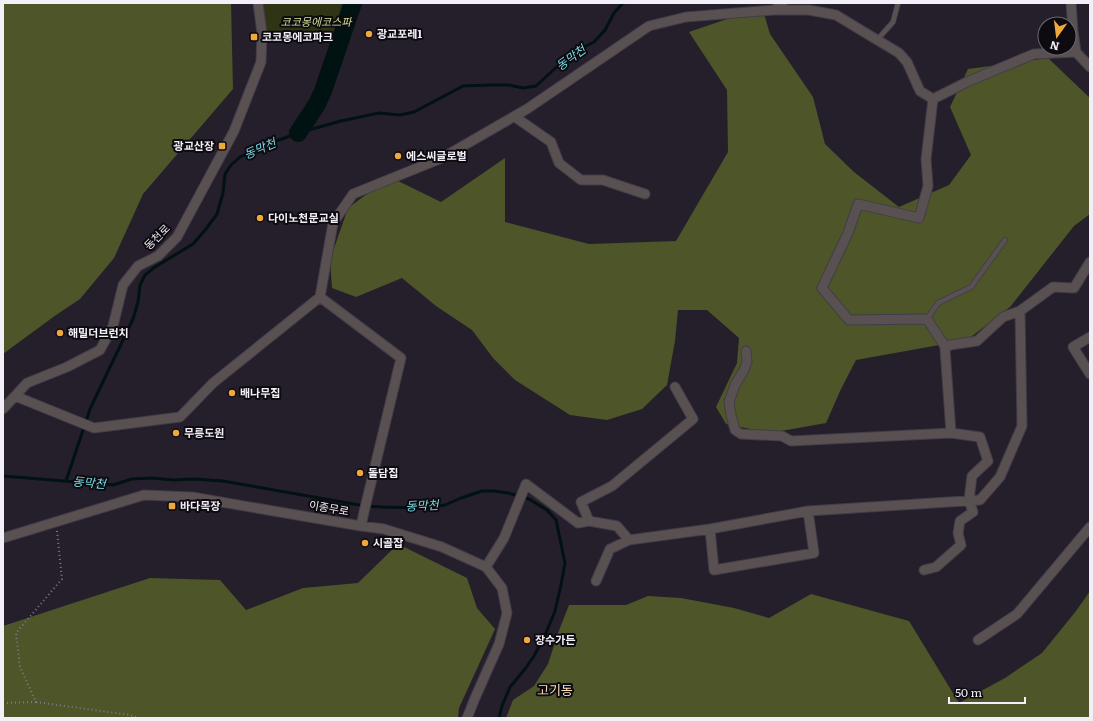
<svg xmlns="http://www.w3.org/2000/svg" width="1093" height="721" font-family="Literata,'Noto Sans KR',serif">
	<style>
		.green { fill: #2e3414 }
		.forest { fill: #4d5529 }
		.lines { fill: none; stroke-linecap: round; stroke-linejoin: round }
		.stream { stroke: #011213; stroke-width: 3 }
		.river { stroke: #011213; stroke-width: 18 }
		.service-casing { stroke: #423c49; stroke-width: 6 }
		.minor-casing { stroke: #423c49; stroke-width: 11 }
		.path { stroke: #807b86; stroke-width: 2; stroke-dasharray: 1 3; stroke-linecap: butt }
		.service { stroke: #595051; stroke-width: 4.5 }
		.minor { stroke: #595051; stroke-width: 9 }
		.poi-dot { fill: #eea83c; stroke: #0d0a10; stroke-width: 1.5 }
		.labels { text-anchor: middle; stroke-width: 4; stroke-linejoin: round; paint-order: stroke }
		.park-label { font-size: 11px; font-style: italic; fill: #d0de96; stroke: #0d0a10 }
		.poi-label { font-size: 11px; font-weight: bold; fill: #f3eff8; stroke: #0d0a10; text-anchor: start }
		.street-label { font-size: 11px; fill: #f3eff8; stroke: #0d0a10 }
		.water-label { font-size: 12px; font-style: italic; fill: #78dde4; stroke: #0d0a10 }
		.quarter-label { font-size: 13px; fill: #fcdeb8; stroke: #0d0a10 }
	</style>
	<rect width="100%" height="100%" fill="#251f2c"/>
	<path class="green" d="M263 3H342L341 6 332 43 262 33Z"/>
	<path class="forest" d="M3 3H231L233 89 143 194 114 258 80 299 56 315 3 354Z
		M762 7 770 34 813 97 825 144 854 172 899 207 949 185 971 155 950 107 968 69 1048 58 1090 98V214L1074 226 1010 307 967 340 856 360 841 389 826 423 770 433 726 424 716 407 737 363 739 338 707 310H678L675 341 667 385 642 409 607 420 570 415 515 380 493 358 472 330 436 306 402 278 356 297 332 288 330 260 348 208 390 177 441 202 505 158V222L589 244 676 241 728 152 727 90 689 32Z
		M398 544 467 578 477 608 495 629 459 708 458 718H3V626L150 578 220 580 246 610 303 588 358 583Z
		M1090 591V718H506L513 700 534 686 548 664 558 633 569 605H626L648 596 681 598 734 608 769 618 811 594 909 621 959 703 1005 678 1042 653 1076 611Z"/>
	<g class="lines">
		<path class="stream" d="M3 476 113 485 132 479 151 478 174 480 194 479 223 481 365 506 383 507 424 508 445 505 461 498 482 491H494L508 493 529 499 547 510 556 520 565 563 561 585 555 611 546 633 534 656 525 669 510 687 502 706 499 718
			M66 481 90 409 133 319 138 302 140 285 145 275 155 267 193 244 206 229 217 214 223 193 225 174 231 165 240 157 267 144 305 131 341 121 379 113 400 115 414 112 463 86 490 85H509L523 88 536 86 562 62 576 51 594 42 605 30 614 13 623 3"/>
		<path class="river" d="M298 133 317 104 323 91 353 3"/>
		<g class="service-casing">
			<path id="service" d="M877 40 893 22 898 3
				M927 319 938 303 971 287 1005 240"/>
		</g>
		<g class="minor-casing">
			<path id="minor" d="M1071 3 1073 31 1076 52 1090 67
				M774 10H809L836 15 864 32 899 53 907 62 920 91 933 99 969 81 1034 54 1076 52
				M933 99 926 159 928 186 919 218 858 204 848 233 822 288 849 320 927 319 946 348
				M515 117 551 142 559 163 581 180H603L645 194
				M320 297 401 358 364 512 361 526
				M1090 337 1073 347 1090 374
				M746 351 747 362 744 370 735 385 729 402 731 415 735 430 741 434 782 436 791 441 951 433 945 349 950 345 977 341 1003 317 1020 311
				M675 387 693 419 612 486 581 502 589 521 617 526 629 540 710 529 808 511 980 500 1000 477 1022 426 1020 311 1053 287 1074 288 1090 262
				M15 396 94 428 180 417 213 383 320 297 333 223 353 194 442 158 527 109 649 26 686 17 774 10 783 3
				M3 409 27 383 67 367 100 350 113 326 123 285 138 266 158 256 177 237 234 131 261 62 262 33 258 3
				M710 529 714 570 814 553 808 511
				M3 538 144 495 192 497 361 526 384 529 442 547 486 567 502 588 507 613 499 644 475 698 467 718
				M486 567 504 538 526 484 578 523 589 521
				M924 570 936 567 961 545 958 533 960 521 973 512 969 500 972 476 988 461 980 437 951 433
				M596 581 610 549 629 540
				M978 640 1017 614 1090 527"/>
		</g>
		<path class="path" d="M57 531 62 579 16 633 20 667 36 702 130 715 139 718
			M3 703 36 702"/>
		<use href="#service" class="service"/>
		<use href="#minor" class="minor"/>
	</g>
	<g class="poi-dot">
		<circle cx="369" cy="34" r="4"/>
		<rect x="250" y="33" width="8" height="8" rx="2"/>
		<rect x="218" y="142" width="8" height="8" rx="2"/>
		<circle cx="398" cy="156" r="4"/>
		<circle cx="260" cy="218" r="4"/>
		<circle cx="60" cy="333" r="4"/>
		<circle cx="232" cy="393" r="4"/>
		<circle cx="176" cy="433" r="4"/>
		<circle cx="360" cy="473" r="4"/>
		<rect x="168" y="502" width="8" height="8" rx="2"/>
		<circle cx="365" cy="543" r="4"/>
		<circle cx="527" cy="640" r="4"/>
	</g>
	<g class="labels">
		<g class="park-label">
			<text x="316" y="26">코코몽에코스파</text>
		</g>
		<g class="poi-label">
			<text x="377" y="38">광교포레1</text>
			<text x="262" y="41">코코몽에코파크</text>
			<text x="214" y="150" text-anchor="end">광교산장</text>
			<text x="406" y="160">에스씨글로벌</text>
			<text x="268" y="222">다이노천문교실</text>
			<text x="68" y="337">해밀더브런치</text>
			<text x="240" y="397">배나무집</text>
			<text x="184" y="437">무릉도원</text>
			<text x="368" y="477">돌담집</text>
			<text x="180" y="510">바다목장</text>
			<text x="373" y="547">시골잡</text>
			<text x="535" y="644">장수가든</text>
		</g>
		<g class="street-label">
			<text transform="translate(157 237) rotate(-45)" y="4">동천로</text>
			<text transform="translate(329 508) rotate(10)" y="4">이종무로</text>
		</g>
		<g class="water-label">
			<text transform="translate(571 58) rotate(-36)" y="4">동막천</text>
			<text transform="translate(260 149) rotate(-23)" y="4">동막천</text>
			<text transform="translate(89 483) rotate(5)" y="4">동막천</text>
			<text transform="translate(422 506) rotate(-3)" y="4">동막천</text>
		</g>
		<g class="quarter-label">
			<text x="555" y="695">고기동</text>
		</g>
	</g>
	<rect width="1093" height="721" fill="none" stroke="#f3eff8" stroke-width="8"/>
	<g transform="translate(1057 36) rotate(194)"><circle r="19" fill="#0d0a10" stroke="#69666d"/>
	<path d="M0-3L7 15L0 10L-7 15Z" fill="#eea83c"/>
	<text y="-6" font-size="11" font-weight="bold" text-anchor="middle" fill="#f3eff8">N</text>
	</g>
	<path d="M949 697v6h76v-6" fill="none" stroke="#f3eff8" stroke-width="2"/>
	<text x="955" y="697" font-size="12" fill="#f3eff8" stroke="#0d0a10" stroke-width="3" paint-order="stroke">50 m</text>
</svg>
